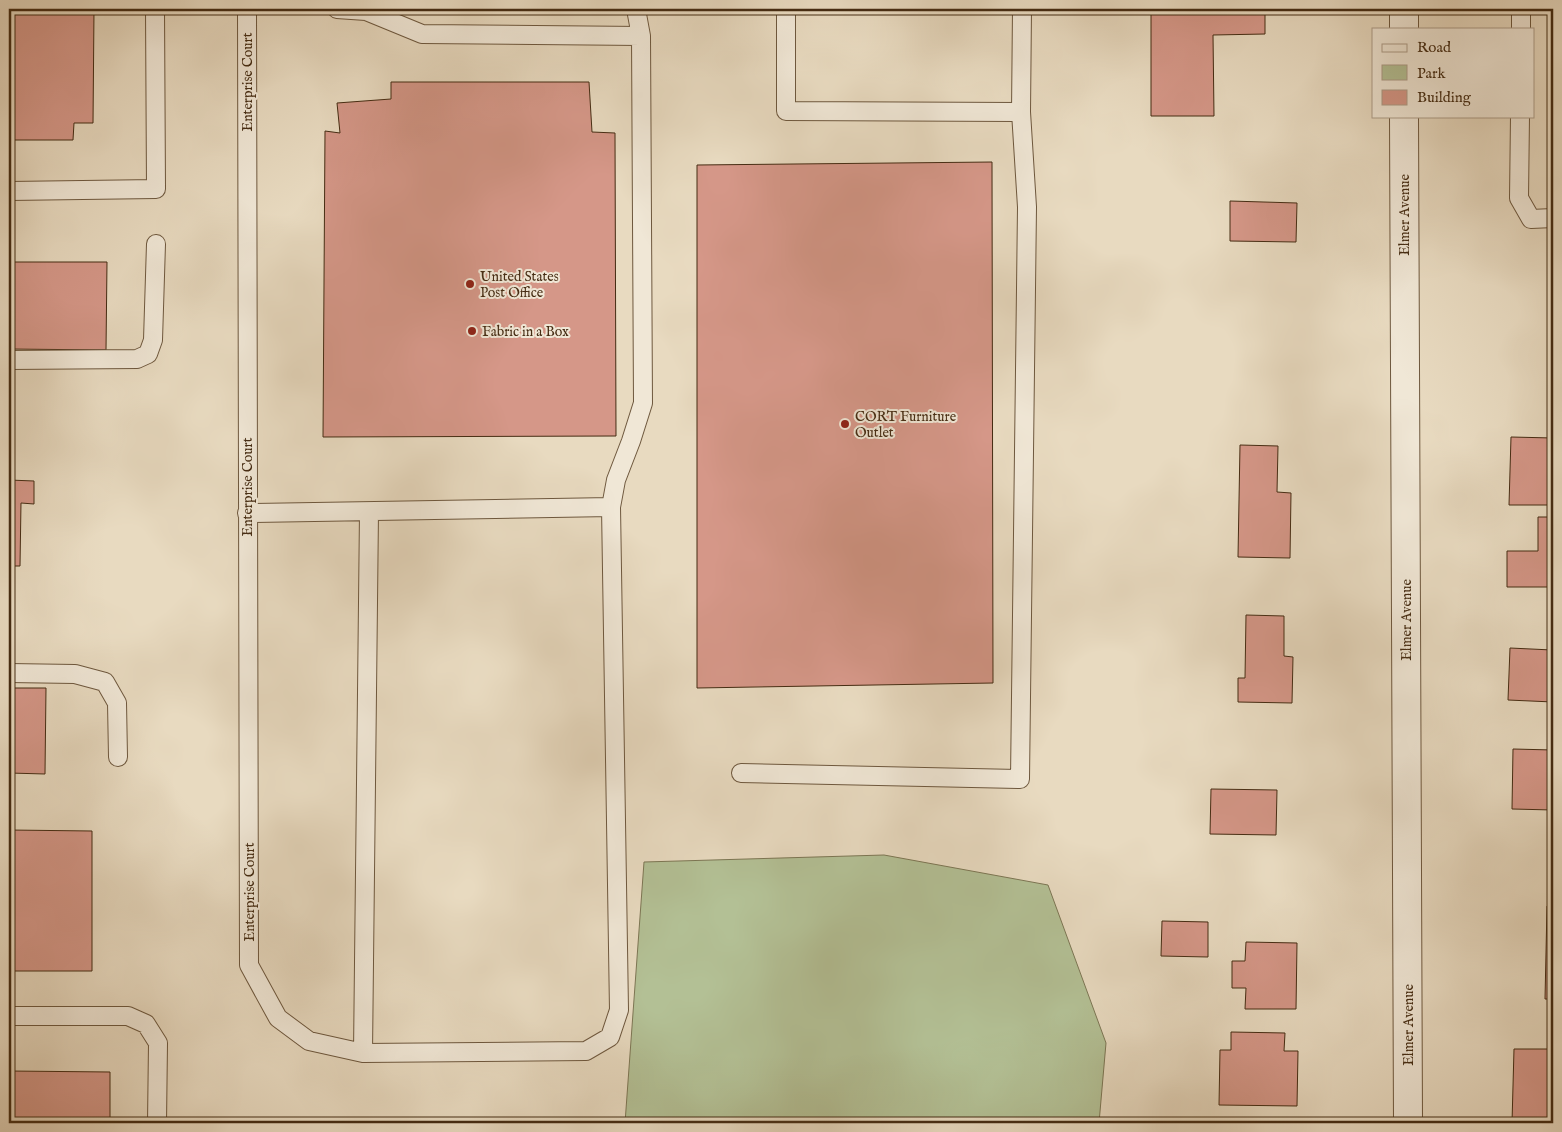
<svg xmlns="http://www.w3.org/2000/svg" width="1562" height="1132" font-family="'IM FELL English',serif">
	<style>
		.green { fill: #b3c095; stroke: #7c7654 }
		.building { fill: #d59788; stroke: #452c13 }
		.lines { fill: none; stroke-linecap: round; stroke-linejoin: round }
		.service-casing { stroke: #6e583e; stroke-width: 20 }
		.minor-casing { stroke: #6e583e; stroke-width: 30 }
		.service { stroke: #f0e7d6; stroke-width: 18 }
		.minor { stroke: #f0e7d6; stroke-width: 28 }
		.poi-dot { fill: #8f2418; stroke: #f0e7d6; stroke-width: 2 }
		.labels { text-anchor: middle; stroke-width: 4; stroke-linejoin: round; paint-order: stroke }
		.street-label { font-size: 14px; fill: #452c13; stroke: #f0e7d6 }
		.poi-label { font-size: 14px; fill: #452c13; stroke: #f0e7d6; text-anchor: start }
	</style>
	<rect width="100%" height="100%" fill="#e8dac0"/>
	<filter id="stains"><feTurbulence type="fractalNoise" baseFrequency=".004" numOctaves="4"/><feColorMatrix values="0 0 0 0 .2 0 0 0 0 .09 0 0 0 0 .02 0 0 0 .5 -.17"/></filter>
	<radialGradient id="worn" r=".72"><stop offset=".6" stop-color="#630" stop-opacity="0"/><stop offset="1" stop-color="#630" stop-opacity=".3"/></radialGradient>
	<path class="green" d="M884 855 1048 885 1106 1043 1099 1123H625L644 862Z"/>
	<path class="building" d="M9 9 94 10 93 123H74L73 140H9Z
		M1147 9H1265V34L1213 35 1214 116H1151V10Z
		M391 82H589L592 132 615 133 616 436 323 437 325 131 340 133 337 103 391 99Z
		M992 162 993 683 697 688V165Z
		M1230 201 1297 203 1296 242 1230 241Z
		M9 262H107L106 350 9 349Z
		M1511 437 1553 438V481H1551V505H1509Z
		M1240 445 1278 446 1277 492 1291 493 1290 558 1238 557Z
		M9 480 34 481V504L21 503 20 566H9Z
		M1538 517H1553V587H1507V551H1538Z
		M1553 612V702L1508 700 1510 648 1552 650Z
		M1246 615 1284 616V656L1293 657 1292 703 1238 702V678H1245Z
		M9 688H46L45 774 9 773Z
		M1513 749 1553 750V810L1512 809Z
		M1211 789 1277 790 1276 835 1210 834Z
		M9 830 92 831V971H9Z
		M1547 906 1553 907V999H1545Z
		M1162 921 1208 922V957L1161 956Z
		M1246 942 1297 943 1296 1009H1245L1246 988H1232V961H1245Z
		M1231 1032 1285 1033 1284 1051H1298L1297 1106 1219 1105 1220 1050H1231Z
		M1514 1049H1553V1123H1512Z
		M9 1071 110 1072V1123H9Z"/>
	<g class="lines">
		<g class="service-casing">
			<path id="service" d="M247 9 249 965 278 1018 309 1041 363 1053 586 1051 610 1037 619 1010 611 507 616 480 631 441 643 403 641 36 636 9
				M337 9 366 11 422 34 641 36
				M786 9V111L1021 112 1022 9
				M1521 29V9
				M1520 116 1519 198 1531 219 1553 218
				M9 191 156 189 155 9
				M9 360 137 359 148 354 153 340 156 244
				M247 513 611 507
				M9 673 75 674 105 682 117 703 118 757
				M741 773 1020 779 1027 207 1021 112
				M9 1016H128L146 1024 158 1043 157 1123
				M363 1053 369 512"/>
		</g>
		<g class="minor-casing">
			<path id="minor" d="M1404 9V29
				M1404 116 1408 1123"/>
		</g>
		<use href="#service" class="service"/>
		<use href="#minor" class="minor"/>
	</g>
	<g class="poi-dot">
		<circle cx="470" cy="284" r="5"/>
		<circle cx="472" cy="331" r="5"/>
		<circle cx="845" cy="424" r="5"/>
	</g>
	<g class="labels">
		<g class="street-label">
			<text transform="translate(247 82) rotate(-90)" y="5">Enterprise Court</text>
			<text transform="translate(1404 215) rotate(-90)" y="5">Elmer Avenue</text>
			<text transform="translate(247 487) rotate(-90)" y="5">Enterprise Court</text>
			<text transform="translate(1406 620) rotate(-90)" y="5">Elmer Avenue</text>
			<text transform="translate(249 892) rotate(-90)" y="5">Enterprise Court</text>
			<text transform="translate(1408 1025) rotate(-90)" y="5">Elmer Avenue</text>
		</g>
		<g class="poi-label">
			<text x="480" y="281">United States<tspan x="480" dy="16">Post Office</tspan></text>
			<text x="482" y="336">Fabric in a Box</text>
			<text x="855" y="421">CORT Furniture<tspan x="855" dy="16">Outlet</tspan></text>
		</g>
	</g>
	<rect width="1562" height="1132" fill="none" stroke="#e8dac0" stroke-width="30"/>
	<rect x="10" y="10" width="1542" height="1112" fill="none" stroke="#452c13" stroke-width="2.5"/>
	<rect x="15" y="15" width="1532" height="1102" fill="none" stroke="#452c13"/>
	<rect x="1372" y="28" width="162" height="90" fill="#f0e7d6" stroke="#ac9c88"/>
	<rect x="1382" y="44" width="25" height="8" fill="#f0e7d6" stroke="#ac9c88"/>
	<text x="1417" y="52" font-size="15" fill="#452c13">Road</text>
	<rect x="1382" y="65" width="25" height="15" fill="#b3c095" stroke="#ac9c88"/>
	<text x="1417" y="78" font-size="15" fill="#452c13">Park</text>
	<rect x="1382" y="90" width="25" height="15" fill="#d59788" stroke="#ac9c88"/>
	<text x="1417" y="102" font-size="15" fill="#452c13">Building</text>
	<rect width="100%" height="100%" filter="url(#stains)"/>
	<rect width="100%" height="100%" fill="url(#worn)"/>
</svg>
